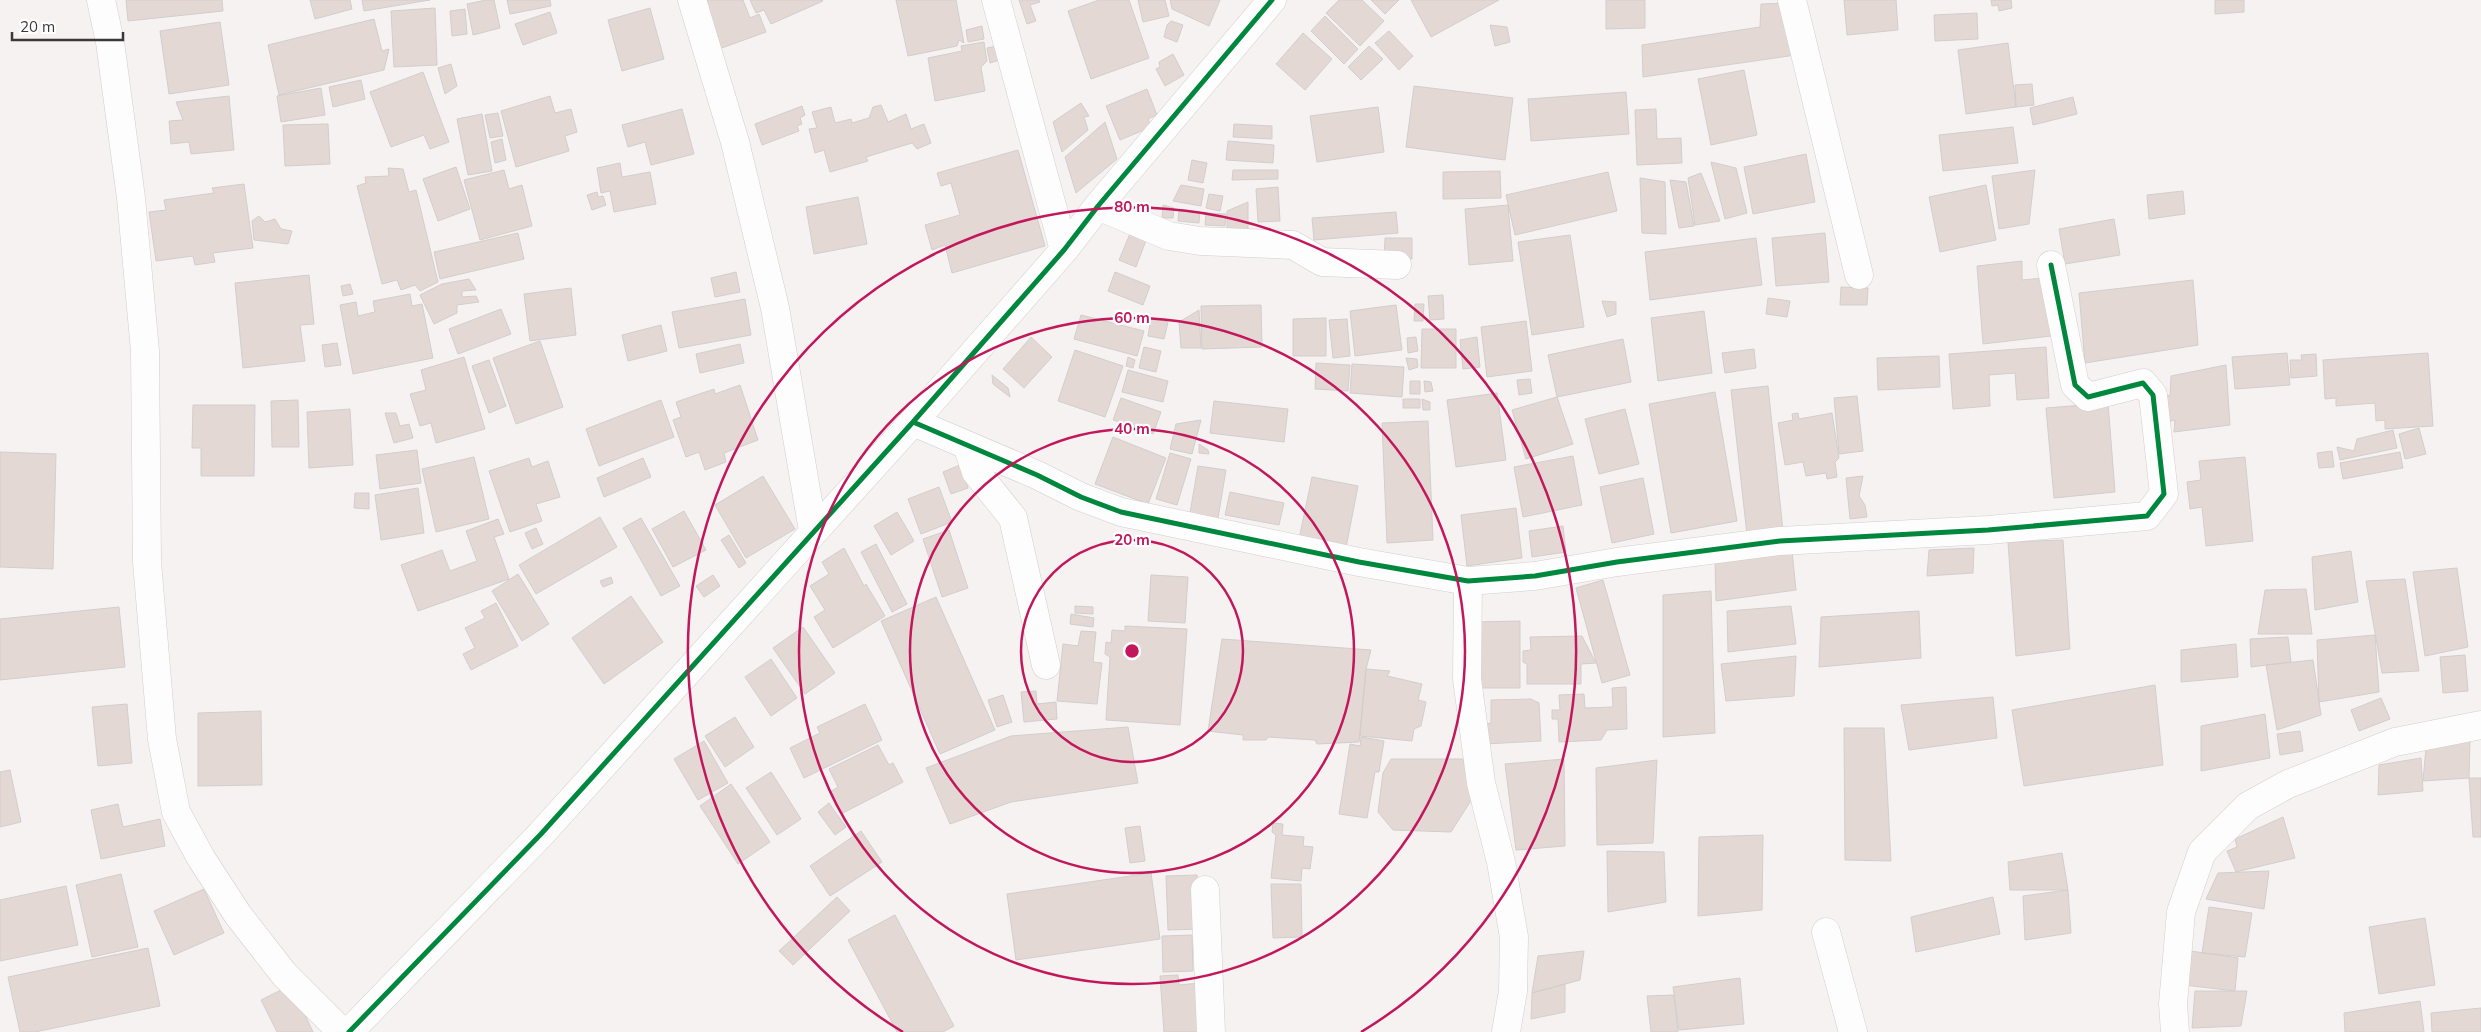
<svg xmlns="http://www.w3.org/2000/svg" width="2481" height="1032" font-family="Mulish,sans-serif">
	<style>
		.building { fill: #e4d8d5; stroke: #d1cecd }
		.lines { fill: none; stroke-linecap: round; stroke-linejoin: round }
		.minor-casing { stroke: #d1cece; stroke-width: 29 }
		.minor { stroke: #fefdfd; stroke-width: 28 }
		.cycleway-casing { stroke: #fff; stroke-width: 8 }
		.cycleway { stroke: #00873e; stroke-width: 5 }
		.ring { fill: none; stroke: #c2185b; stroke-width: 2.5 }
		.centre { fill: #c2185b; stroke: #fff; stroke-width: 2.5 }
		.ring-label { font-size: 15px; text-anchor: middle; font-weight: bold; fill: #c2185b; stroke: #fff; stroke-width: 4.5; stroke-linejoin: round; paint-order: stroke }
	</style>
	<rect width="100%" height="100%" fill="#f6f2f2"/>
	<path class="building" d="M126 0H222L223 11 128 21Z
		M310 0H350L352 9 315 19Z
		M362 0H430L364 11Z
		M486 0H494L500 28 473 35 467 4Z
		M507 0H550L551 6 510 14Z
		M701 0H743L750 18 759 14 766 32 719 49Z
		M750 0H822L823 1 771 24 764 10 756 13Z
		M896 0H956L964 43 959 40 957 46 908 56Z
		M1019 0H1039L1040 2 1030 5 1036 21 1027 24Z
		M1099 0H1129L1149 58 1091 79 1068 11Z
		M1138 0H1165L1169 16 1143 22Z
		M1170 0H1220L1209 26 1172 9Z
		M1339 0H1362L1384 21 1360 46 1326 13Z
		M1371 0H1399L1385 14Z
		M1411 0H1499L1431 37Z
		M1606 0H1645V28L1606 29Z
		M1844 0H1896L1898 30 1847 35Z
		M1991 0H2011L2012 8 1999 11 1998 5 1992 6Z
		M2215 0H2244V12L2215 14Z
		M1792 3 1796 55 1643 77 1642 45 1760 27 1761 4Z
		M435 8 437 65 394 67 391 11Z
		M650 8 664 59 622 71 608 20Z
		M465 9 467 34 452 36 450 11Z
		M550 12 557 33 523 45 515 24Z
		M1977 13 1978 39 1935 41 1934 15Z
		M1325 16 1358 49 1344 64 1311 31Z
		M374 19 382 51 389 49 384 70 279 95 268 45Z
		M1171 21 1183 25 1177 42 1164 37 1167 25Z
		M220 22 229 85 169 94 160 31Z
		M1490 25 1507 27 1510 42 1495 46Z
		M982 26 984 39 968 42 966 30Z
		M1389 31 1413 56 1399 70 1375 43Z
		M1303 33 1332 59 1305 90 1276 64Z
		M984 42 987 61 981 67 985 91 935 101 928 58 962 51 961 46Z
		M2008 43 2016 107 1966 114 1958 50Z
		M997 46 1000 60 990 63 987 48Z
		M1369 46 1383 59 1361 80 1348 67Z
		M1173 54 1184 75 1165 86 1156 69 1160 67 1159 62Z
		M451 64 457 86 445 94 438 68Z
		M1744 70 1757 135 1711 145 1698 79Z
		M423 72 449 142 430 149 424 135 391 147 370 92Z
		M361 80 365 99 333 107 329 87Z
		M2032 84 2034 105 2016 107 2015 85Z
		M1414 86 1513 98 1505 160 1406 147Z
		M321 88 325 115 281 122 277 96Z
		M1147 89 1157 115 1148 119 1151 127 1120 140 1106 106Z
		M1626 92 1629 134 1531 141 1528 99Z
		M229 96 234 150 191 154 189 142 171 144 169 121 183 120 176 102Z
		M550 96 555 113 571 109 577 132 565 136 569 151 516 167 501 111Z
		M2073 97 2077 114 2033 125 2030 108Z
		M1081 103 1089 116 1084 117 1088 130 1062 152 1053 122Z
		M881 105 888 122 906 114 911 129 924 124 931 143 917 149 912 143 866 157 868 161 830 172 824 150 815 153 809 129 817 128 812 112 831 107 835 123 851 119 852 123 869 118 873 107Z
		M802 106 805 115 800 118 802 124 797 126 799 131 762 145 755 124Z
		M1378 107 1384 152 1317 162 1310 116Z
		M682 109 694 154 651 165 645 142 628 147 622 125Z
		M1656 109 1657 139 1681 138 1682 163 1637 165 1635 110Z
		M498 113 503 136 490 138 485 115Z
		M482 114 492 171 468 175 457 119Z
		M1105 122 1117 159 1076 193 1065 157Z
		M328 124 330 164 285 166 283 125Z
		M1234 124 1272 126V139L1233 137Z
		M2013 127 2018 163 1943 171 1939 135Z
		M502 139 506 160 495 163 491 142Z
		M1228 141 1274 145 1273 163 1226 160Z
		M1018 150 1045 246 952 273 945 245 932 250 925 225 960 215 951 183 941 186 937 173Z
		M1806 154 1815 202 1753 214 1744 167Z
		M1192 160 1207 163 1203 183 1188 180Z
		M1711 162 1736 168 1747 213 1725 219Z
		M620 163 622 177 650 172 656 204 614 212 610 191 601 193 597 168Z
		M456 167 470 209 438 221 423 179Z
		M388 168 403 169 409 192 416 190 438 282 420 291 415 285 401 290 397 280 382 284 357 186 366 183 365 177 389 176Z
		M504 170 509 189 522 185 532 226 480 240 464 180Z
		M1233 170H1278V179L1232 180Z
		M2035 170 2029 224 1999 229 1992 176Z
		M1500 171 1501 198 1443 199V172Z
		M1608 172 1617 211 1515 235 1506 195Z
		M1701 173 1720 221 1695 225 1688 178Z
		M1640 178 1665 182 1666 234 1642 233Z
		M1670 180 1686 182 1694 226 1679 228Z
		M244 184 253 248 213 253 215 262 195 265 193 256 156 261 149 212 166 210 164 200 214 193 212 188Z
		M1181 185 1204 189 1201 206 1173 201Z
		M1986 185 1996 240 1940 252 1929 197Z
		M1278 187 1280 221 1258 222 1256 189Z
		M2183 191 2185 214 2149 219 2147 195Z
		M597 192 598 197 603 196 606 205 592 210 587 195Z
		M1209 194 1223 196 1220 211 1206 208Z
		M858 197 867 244 814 254 806 207Z
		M1248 202V232L1227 231V211Z
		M1163 205 1174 208 1173 218H1162Z
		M1508 205 1513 261 1469 265 1465 209Z
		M1179 210 1200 212 1199 223 1178 221Z
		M1396 212 1398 233 1314 240 1312 218Z
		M1206 213 1226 214 1225 226 1205 225Z
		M259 216 265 222 275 219 281 229 292 231 288 244 254 240 252 221Z
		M2114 219 2120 255 2065 264 2059 229Z
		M1132 229 1148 235 1136 267 1119 260Z
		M518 233 524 259 440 279 434 252Z
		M1825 233 1829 282 1776 286 1772 238Z
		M1570 235 1584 327 1532 335 1518 242Z
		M1385 238H1412V259H1384Z
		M1756 238 1762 285 1650 300 1645 252Z
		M2022 261V280L2044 278 2051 336 1983 344 1977 266Z
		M736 272 740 292 715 297 711 278Z
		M1115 272 1150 286 1143 305 1108 291Z
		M309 275 314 324 300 325 305 361 243 368 235 283Z
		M469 279 476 290 462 291V297L476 296 479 302 457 305V313L434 324 420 295 442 284Z
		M2193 280 2198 345 2085 363 2079 293Z
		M350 284 353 294 343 296 341 286Z
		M1841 287 1868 288 1867 305H1840Z
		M571 288 576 335 530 341 524 294Z
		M410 294 412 306 422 304 433 358 353 374 340 305 356 302 358 316 375 312 373 301Z
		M1443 295 1444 319 1430 320 1428 296Z
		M1768 298 1790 301 1787 317 1766 314Z
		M745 299 751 335 679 348 672 312Z
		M1602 301 1616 302V314L1607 317Z
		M1415 304H1424L1423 321H1414Z
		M1261 305 1262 347 1202 349 1201 306Z
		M1396 305 1402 350 1355 356 1350 311Z
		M501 309 511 334 458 354 449 329Z
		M1199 310 1201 348H1181L1179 322Z
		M1704 311 1712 373 1658 381 1651 318Z
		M1081 315 1144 331 1137 356 1074 339Z
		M1151 318 1168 322 1164 339 1148 336Z
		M1326 318V356H1293V319Z
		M1347 319 1350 356 1333 358 1329 320Z
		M1526 321 1532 371 1487 377 1481 327Z
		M661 325 667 351 628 361 622 335Z
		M1422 329H1456V368H1421Z
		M1031 337 1052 357 1024 388 1003 369Z
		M1416 337 1418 351 1408 353 1407 338Z
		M1477 337 1480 367 1463 369 1460 340Z
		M1623 339 1631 382 1557 397 1548 355Z
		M540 341 563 407 516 424 493 358Z
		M337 343 341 365 325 367 322 345Z
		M740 344 744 363 700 373 696 354Z
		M1144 347 1161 351 1156 372 1139 368Z
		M2046 347 2049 398 2017 400 2015 373 1989 375 1990 406 1953 409 1949 354Z
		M1754 349 1756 368 1725 373 1722 353Z
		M1075 350 1123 366 1105 417 1058 401Z
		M2287 353 2290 385 2235 389 2232 357Z
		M2428 353 2433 426 2385 429V420L2376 421 2375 403 2336 406V398L2325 399 2323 360Z
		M2316 354 2317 376 2291 378 2290 360H2302L2301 355Z
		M1939 356 1940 387 1878 390 1877 358Z
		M464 357 485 429 436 443 431 423 420 426 410 394 426 390 421 370Z
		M1128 357 1135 360 1133 368 1126 366Z
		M1406 358 1417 359 1418 367 1409 370Z
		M489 360 506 406 489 413 472 366Z
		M1316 363 1350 365 1348 391 1315 389Z
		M1352 364 1404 367 1402 397 1350 393Z
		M2226 365 2230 425 2174 432 2175 420 2167 422 2163 394 2170 396 2171 376Z
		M1128 370 1168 381 1163 402 1122 392Z
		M992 375 1008 388 1010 397 993 384Z
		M1530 379 1532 393 1519 395 1517 380Z
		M1410 381H1420V394H1410Z
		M1424 381 1431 382 1433 391 1425 392Z
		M740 385 758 440 724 453 726 462 705 470 699 452 686 457 673 420 681 417 676 402 714 389 715 394Z
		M1768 386 1783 531 1747 535 1731 390Z
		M1715 392 1737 521 1671 533 1649 404Z
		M1497 393 1506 460 1456 467 1447 400Z
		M1857 396 1863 451 1839 454 1834 398Z
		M1557 397 1573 444 1526 459 1512 410Z
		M1121 398 1161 412 1153 434 1113 420Z
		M1403 399H1420V408H1403Z
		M1422 399 1430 402V410H1423Z
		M298 400 299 447H272L271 401Z
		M661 400 674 437 599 466 586 429Z
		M1214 401 1288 409 1284 442 1210 433Z
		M2108 403 2115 492 2054 498 2046 408Z
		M193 405H255L254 476H201V448H192Z
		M350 409 353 465 309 468 307 412Z
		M1625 409 1639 464 1599 474 1585 419Z
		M385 413H396L400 426 409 424 413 438 394 443Z
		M1798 413 1799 419 1832 413 1839 458 1835 462 1837 477 1827 479 1826 473 1806 476 1803 462 1785 465 1778 423 1793 420 1792 414Z
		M1201 420 1192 454 1170 449 1176 424Z
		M1428 421 1433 540 1387 543 1382 423Z
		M2419 428 2426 454 2405 459 2399 434Z
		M2393 430 2397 448 2340 460 2337 447 2354 451 2357 439Z
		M1113 437 1166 458 1148 504 1095 484Z
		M1199 444 1208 450 1209 454 1199 453Z
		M417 450 421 483 380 489 376 455Z
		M2332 451 2334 467 2319 468 2317 453Z
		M0 452 56 454 53 569 0 567Z
		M2400 452 2403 468 2343 479 2340 463Z
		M1170 453 1191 459 1177 505 1156 499Z
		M1573 456 1582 505 1523 517 1514 467Z
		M474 457 489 519 436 532 422 469Z
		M2245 457 2253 541 2206 546 2202 507 2190 509 2187 482 2201 480 2199 461Z
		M529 458 532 467 548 461 560 497 536 504 542 521 510 532 489 471Z
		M643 458 651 477 604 497 597 478Z
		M960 465 968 488 951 494 943 472Z
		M1198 466 1226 470 1218 518 1190 513Z
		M763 476 795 529 746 558 715 505Z
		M1863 476 1859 496 1865 505 1867 517 1850 519 1846 478Z
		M1312 477 1358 486 1346 548 1299 539Z
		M1643 478 1654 534 1612 543 1600 487Z
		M939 487 952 522 921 534 908 499Z
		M418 488 424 533 381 540 375 495Z
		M1230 492 1284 503 1279 525 1225 515Z
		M355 493H369V509L354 508Z
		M1516 508 1522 558 1467 566 1461 515Z
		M684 511 706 550 673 567 652 529Z
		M897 512 914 541 891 555 874 526Z
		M600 517 617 547 536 594 519 565Z
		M641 518 680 586 661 596 623 528Z
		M498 519 504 534 494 537 509 579 418 611 401 565 442 550 450 571 477 561 466 531Z
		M1563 526 1566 552 1532 557 1529 531Z
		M536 528 543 544 532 549 525 533Z
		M949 530 968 588 942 597 923 539Z
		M729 535 746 563 739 568 721 540Z
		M2063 540 2070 649 2016 656 2008 542Z
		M876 544 907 604 892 612 861 552Z
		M844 548 864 586 866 584 885 616 833 648 814 617 825 610 810 586 829 574 822 562Z
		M1974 548 1973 573 1927 576 1929 550Z
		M1792 551 1796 590 1716 601 1715 558Z
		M2351 551 2358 602 2315 610 2312 557Z
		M2457 568 2468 647 2425 656 2413 572Z
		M518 574 549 624 522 641 492 591Z
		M713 575 720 586 704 597 696 586Z
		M1151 575 1188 577 1185 623 1148 621Z
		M611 577 613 583 603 587 600 581Z
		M2405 579 2419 671 2382 673 2366 581Z
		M1603 580 1630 675 1602 683 1576 588Z
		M2306 589 2312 634H2258L2265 590Z
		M1711 591 1715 733 1663 737V595Z
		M631 596 663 642 604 684 572 638Z
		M936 597 995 730 940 754 881 621Z
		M496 603 518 646 471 670 463 654 475 648 465 628 485 618 481 611Z
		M1075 606 1093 607V614L1075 613Z
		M1791 606 1796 644 1728 652 1727 611Z
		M119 607 125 667 0 680V619Z
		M1919 611 1921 658 1819 667 1821 617Z
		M1071 614 1094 618 1093 627 1070 624Z
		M1520 621V688H1475V622Z
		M1125 626 1187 629 1180 725 1106 720 1110 657 1105 654 1106 642 1111 643 1112 630 1125 631Z
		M803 627 835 673 805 694 773 648Z
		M1081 631 1096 632 1093 662 1102 663 1097 704 1057 701 1063 644 1078 646Z
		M2375 635 2379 692 2319 702 2317 640Z
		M1582 636 1596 663 1581 664V684H1527V664L1523 662V651L1531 650 1530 637Z
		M2288 637 2291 662 2251 667 2250 639Z
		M1222 639 1371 650 1366 669 1359 742 1317 744 1315 740 1268 737 1266 740H1243V735L1208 731Z
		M2236 644 2238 677 2181 682V650Z
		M2465 655 2468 691 2443 693 2440 657Z
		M1796 656 1794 696 1726 701 1721 664Z
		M771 659 797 698 771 716 745 677Z
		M2313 660 2321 715 2277 730 2266 665Z
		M1366 669 1390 671 1387 676 1422 684 1418 700 1426 702 1421 726 1414 729 1412 741 1360 736Z
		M2155 685 2163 765 2024 786 2012 710Z
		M1626 687 1627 729 1607 730 1601 740 1559 742 1558 719H1552V710H1560L1559 695 1584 694 1585 708 1613 707 1612 688Z
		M1036 691 1037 704 1056 702 1057 719 1024 722 1021 692Z
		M1003 695 1012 722 997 727 988 700Z
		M1993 697 1997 738 1909 750 1901 705Z
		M2381 698 2390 719 2359 731 2351 710Z
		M1531 699 1539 703 1541 741 1485 744 1484 729H1488L1487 724 1491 723V700Z
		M127 704 132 763 98 766 92 707Z
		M865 704 882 740 804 778 790 748 820 733 817 727Z
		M261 711 262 785 198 786V713Z
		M2265 714 2270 758 2201 771V726Z
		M735 717 754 747 725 767 705 736Z
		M1128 727 1138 783 1011 802 950 824 926 768 1011 736Z
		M1844 728H1884L1891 861 1845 860Z
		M2300 731 2303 751 2280 755 2277 734Z
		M2427 736 2470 740 2469 778 2423 781Z
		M1361 737 1384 741 1379 772H1375L1367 818 1339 814 1350 744 1360 746Z
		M704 741 728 783 698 800 674 759Z
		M878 745 889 765 893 763 903 782 841 814 830 792 838 787 829 769Z
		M2421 758 2423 791 2378 795 2379 765Z
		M1391 759H1463L1472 799 1451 832 1393 830 1378 812 1383 773Z
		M1564 759 1565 846 1516 850 1505 764Z
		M1657 760 1653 843 1597 845 1596 768Z
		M10 770 21 822 0 827V772Z
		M771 772 801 819 777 835 746 788Z
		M2469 778H2481V837H2473Z
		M731 784 770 842 738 864 700 806Z
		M829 803 846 827 835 835 818 812Z
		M118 804 123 827 160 819 165 846 101 859 91 810Z
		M2283 817 2295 858 2236 872 2227 851 2237 847 2235 839Z
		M1273 823 1283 824 1282 835 1304 837 1303 846 1313 847 1310 869 1302 868 1301 881 1271 878 1276 835 1272 832Z
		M1140 826 1145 861 1130 863 1125 828Z
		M861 831 882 862 830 896 810 866Z
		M1763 835 1762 910 1698 916 1699 837Z
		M1607 851 1664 852 1666 902 1608 912Z
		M2062 853 2068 890H2010L2008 862Z
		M2269 871 2264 909 2206 899 2218 873Z
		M1151 873 1160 939 1016 960 1007 894Z
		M121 874 138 947 92 957 76 885Z
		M1197 875 1200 929 1168 930 1166 876Z
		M1271 884H1301L1302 937 1273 938Z
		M66 886 78 945 0 961V900Z
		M204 889 224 933 174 955 154 911Z
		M2068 890 2071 933 2025 940 2023 896Z
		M837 897 850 911 793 965 779 951Z
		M1993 897 2000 934 1916 952 1911 917Z
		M2209 907 2252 913 2245 957 2202 953Z
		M895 915 954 1026 943 1032H897L848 940Z
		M2425 918 2435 985 2379 994 2369 927Z
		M1192 935 1193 971 1163 972 1162 936Z
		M148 948 160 1006 35 1032H20L8 977Z
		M1584 951 1580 980 1532 993 1538 956Z
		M2191 951 2238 958 2235 991 2184 985Z
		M1178 975 1179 985 1200 983 1201 1032H1164L1160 976Z
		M1740 978 1744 1024 1679 1030 1673 987Z
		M1565 984V1012L1531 1019 1532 993Z
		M291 985 313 1032H277L261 1000Z
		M2195 991H2247L2241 1026 2192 1028Z
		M1674 995 1678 1032H1651L1647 996Z
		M2420 1001 2424 1032H2345L2344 1013Z
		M2481 1008V1032H2432L2431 1013Z"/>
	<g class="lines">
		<g class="minor-casing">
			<path id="minor" d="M101 0 110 42 131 198 145 351 147 562 162 739 176 812 201 858 238 915 284 974 342 1032
				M692 0 735 142 775 308 813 531
				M996 0 1064 250
				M1792 0 1859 275
				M1098 206 1169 236 1200 241 1293 245 1322 262 1397 265
				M913 422 1037 475 1081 497 1121 512 1359 562 1468 581 1535 576 1617 562 1780 541 1988 530 2147 516 2164 494 2153 395 2143 383 2088 397 2075 385 2051 265
				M967 445 976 472 1013 518 1046 665
				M1468 581 1467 679 1481 783 1501 862 1514 937 1513 991 1506 1032
				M1205 890 1211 1032
				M1826 932 1853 1032
				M349 1032 541 834 913 422 1064 250 1098 206 1272 0
				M2175 1032 2173 1004 2181 912 2202 852 2248 806 2288 784 2395 742 2481 725"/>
		</g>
		<use href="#minor" class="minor"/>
		<g class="cycleway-casing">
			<path id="cycleway" d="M913 422 1037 475 1081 497 1121 512 1359 562 1468 581 1535 576 1617 562 1780 541 1988 530 2147 516 2164 494 2153 395 2143 383 2088 397 2075 385 2051 265
				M349 1032 541 834 913 422 1064 250 1098 206 1272 0"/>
		</g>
		<use href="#cycleway" class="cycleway"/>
	</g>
	<g class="ring">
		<circle cx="1132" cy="651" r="111"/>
		<circle cx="1132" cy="651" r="222"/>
		<circle cx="1132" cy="651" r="333"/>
		<path d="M903 1032A444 444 0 1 1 1361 1032"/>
	</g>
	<circle cx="1132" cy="651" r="8" class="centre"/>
	<g class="ring-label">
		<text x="1132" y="212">80 m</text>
		<text x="1132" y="323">60 m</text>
		<text x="1132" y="434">40 m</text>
		<text x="1132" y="545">20 m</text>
	</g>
	<path d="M12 32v8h111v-8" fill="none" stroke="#3b3839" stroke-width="2.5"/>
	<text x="20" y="32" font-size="15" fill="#3b3839" stroke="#ffffff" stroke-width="4" paint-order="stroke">20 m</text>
</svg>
